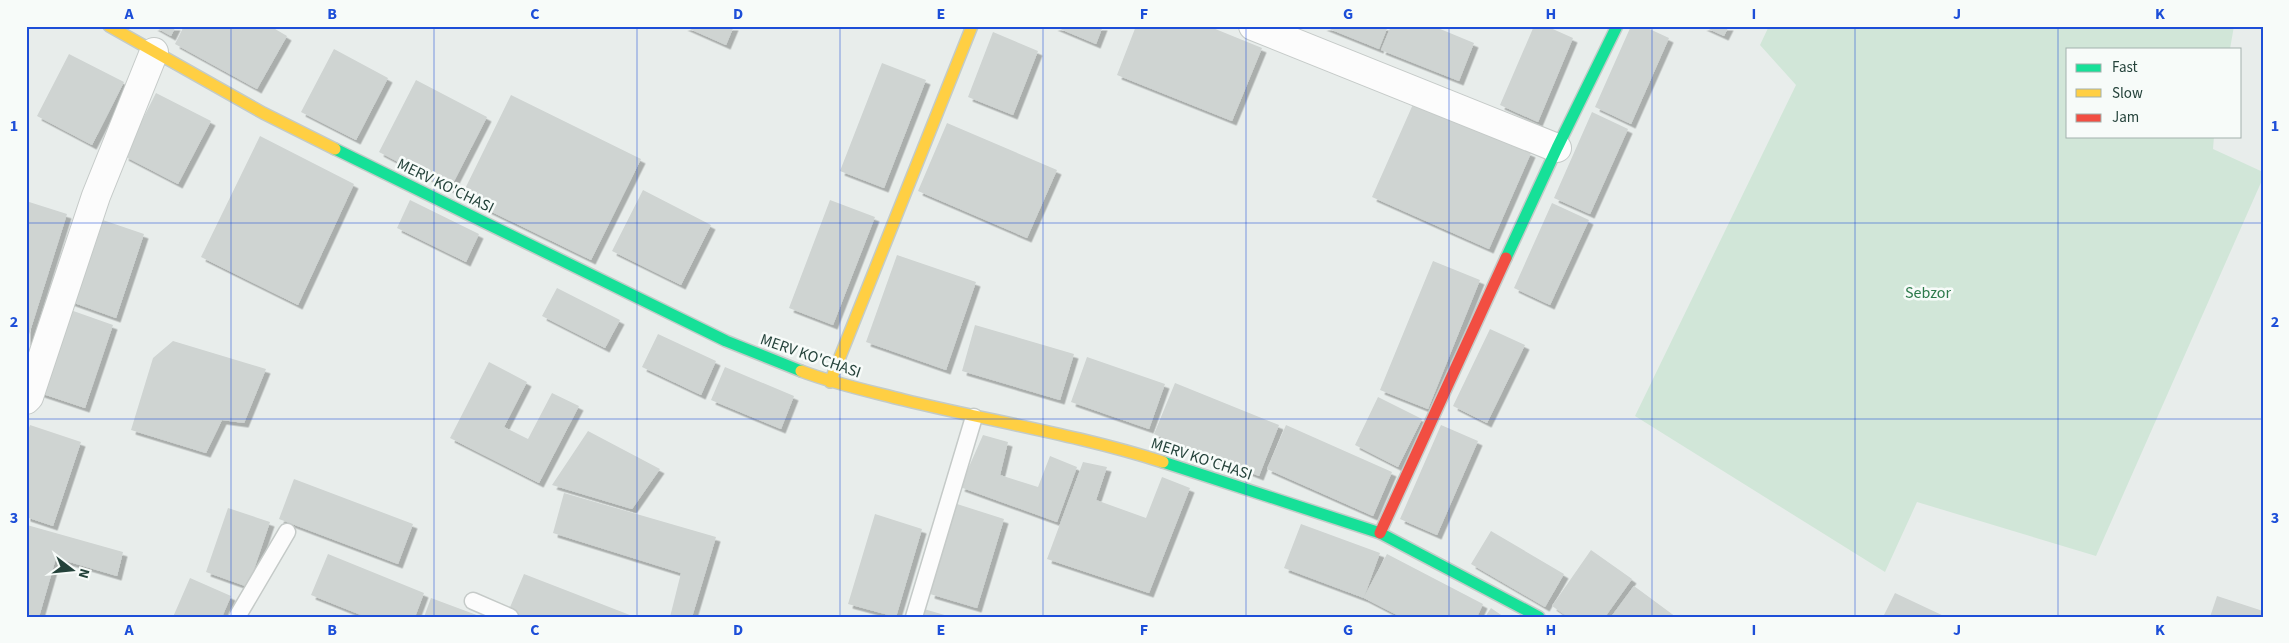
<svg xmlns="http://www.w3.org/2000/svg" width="2289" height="643" font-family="'Source Sans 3',sans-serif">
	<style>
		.green { fill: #d1e6d8 }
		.building { fill: #cfd4d2; filter: url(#shadow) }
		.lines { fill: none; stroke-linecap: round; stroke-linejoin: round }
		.lane-casing { stroke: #c5cac8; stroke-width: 19 }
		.street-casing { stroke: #c5cac8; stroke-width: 30 }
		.fast-casing { stroke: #c3cbc8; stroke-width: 14 }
		.slow-casing { stroke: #c3cbc8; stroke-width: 14 }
		.jam-casing { stroke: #c3cbc8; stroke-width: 14 }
		.lane { stroke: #fcfcfc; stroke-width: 16 }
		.street { stroke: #fcfcfc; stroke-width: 28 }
		.fast { stroke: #16e098; stroke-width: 11 }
		.slow { stroke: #ffcf43; stroke-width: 11 }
		.jam { stroke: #f24e42; stroke-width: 11 }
		.grid { fill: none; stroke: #1d4ed8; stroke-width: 1; stroke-opacity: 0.55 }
		.labels { text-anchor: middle; stroke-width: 5; stroke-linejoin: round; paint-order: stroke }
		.street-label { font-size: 16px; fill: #24423a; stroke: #f7fbf9 }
		.park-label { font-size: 16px; fill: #2d7a4b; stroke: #f7fbf9 }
		.neatline { fill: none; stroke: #1d4ed8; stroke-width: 2 }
		.grid-label { font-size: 16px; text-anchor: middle; font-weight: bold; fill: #1d4ed8 }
	</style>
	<defs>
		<filter id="shadow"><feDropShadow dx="4.5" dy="4.5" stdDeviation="0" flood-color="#0004"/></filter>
	</defs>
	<rect width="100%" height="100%" fill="#e8edeb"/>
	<path class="green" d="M1769 26H2234L2230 49H2068V136H2214L2213 149 2263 172V178L2096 556 1917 502 1885 572 1635 416 1796 85 1760 45Z"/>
	<path class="building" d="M153 26H176L171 36Z
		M184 26H270L287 36 257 89 175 44Z
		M683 26H734L726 45Z
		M1053 26H1103L1096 44Z
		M1136 26H1208L1262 48 1232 121 1117 75Z
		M1322 26H1388L1379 49Z
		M1391 26H1433L1474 43 1459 81 1381 50Z
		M1534 26H1546L1573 38 1538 122 1500 105Z
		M1631 26H1643L1669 38 1631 124 1595 107Z
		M1702 26H1729L1724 36Z
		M993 32 1038 51 1013 115 968 97Z
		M334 49 388 78 356 140 301 112Z
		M69 54 124 82 92 145 37 116Z
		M882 63 926 80 884 188 840 171Z
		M416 80 487 117 450 189 379 152Z
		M156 93 211 121 178 184 124 156Z
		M511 95 641 159 591 260 461 197Z
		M1414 102 1531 153 1489 249 1372 197Z
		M1592 112 1628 129 1590 214 1554 198Z
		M947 123 1057 170 1027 238 918 191Z
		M260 136 354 184 298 305 201 257Z
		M643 190 711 225 681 285 612 251Z
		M410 200 479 234 466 262 397 228Z
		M830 200 875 217 833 325 789 308Z
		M26 201 67 214 27 341H26Z
		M1552 203 1589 220 1550 305 1514 288Z
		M94 217 144 234 116 318 66 300Z
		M897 255 976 282 946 370 866 342Z
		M1433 261 1480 280 1428 409 1380 390Z
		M557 288 620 320 605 348 542 316Z
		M62 307 113 325 85 408 34 391Z
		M975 325 1074 354 1060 400 962 371Z
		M1490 329 1525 345 1487 423 1453 406Z
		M658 334 716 361 701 395 642 367Z
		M173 341 266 369 244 423 222 420 206 453 131 430 153 358Z
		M1087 357 1165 384 1149 429 1071 402Z
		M489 362 527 382 504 427 528 439 552 393 579 406 539 483 450 438Z
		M725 367 794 396 781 429 711 400Z
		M1175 383 1279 425 1259 476 1154 434Z
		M1378 397 1422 419 1398 467 1355 445Z
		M30 425 81 442 53 526 26 517V436Z
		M1286 425 1392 472 1373 516 1267 469Z
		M1441 425 1478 441 1437 535 1400 519Z
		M588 431 660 469 632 509 552 485Z
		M983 435 1008 442 1000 475 1038 487 1050 456 1077 467 1057 522 960 487Z
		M1083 462 1107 467 1096 500 1146 518 1162 477 1190 488 1149 593 1047 559Z
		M294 479 413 524 398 564 279 519Z
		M564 493 716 537 692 617H670L681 573 553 533Z
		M957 504 1004 519 977 608 930 594Z
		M228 508 270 522 248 587 206 572Z
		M875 514 922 529 896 617 848 604Z
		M1301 524 1380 553 1364 597 1387 554 1483 604 1477 617H1401L1364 598 1284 568Z
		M27 525 123 552 117 576 56 558 39 617 26 614Z
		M1491 531 1564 574 1545 607 1471 564Z
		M1591 550 1632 579 1605 617H1568L1552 606Z
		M328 554 424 593 415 617H366L311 595Z
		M524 574 635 617H520L508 612Z
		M190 578 231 596 222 617H173Z
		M1634 586 1676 617H1611Z
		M1895 593 1946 617H1883Z
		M2217 596 2263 611V617H2210Z
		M431 598 482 617H424Z
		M1491 608 1504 617H1485Z
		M924 609 948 616V617H922Z"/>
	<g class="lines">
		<g class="lane-casing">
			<path id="lane" d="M473 601 510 617
				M237 617 287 532
				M914 617 974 417"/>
		</g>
		<g class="street-casing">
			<path id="street" d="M1253 26 1557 148
				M26 400 29 397 96 196 154 52"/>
		</g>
		<g class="fast-casing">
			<path id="fast" d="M335 149 726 341 801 371
				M1506 258 1557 148 1617 26
				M1163 462 1380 533 1539 617"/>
		</g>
		<g class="slow-casing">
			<path id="slow" d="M109 26 263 113 335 149
				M801 371C835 384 869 391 904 400 990 421 1079 435 1163 462
				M830 382 972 26"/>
		</g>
		<g class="jam-casing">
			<path id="jam" d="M1380 533 1506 258"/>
		</g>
		<use href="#lane" class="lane"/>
		<use href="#street" class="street"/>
		<use href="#fast" class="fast"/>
		<use href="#slow" class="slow"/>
		<use href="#jam" class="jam"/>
	</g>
	<path class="grid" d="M231 26V617M434 26V617M637 26V617M840 26V617M1043 26V617M1246 26V617M1449 26V617M1652 26V617M1855 26V617M2058 26V617M26 223H2263M26 419H2263"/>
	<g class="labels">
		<g class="street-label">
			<text transform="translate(446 185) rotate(26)" y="6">MERV KO'CHASI</text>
			<text transform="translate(811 355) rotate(19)" y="6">MERV KO'CHASI</text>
			<text transform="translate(1202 458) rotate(18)" y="6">MERV KO'CHASI</text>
		</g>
		<g class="park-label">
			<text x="1928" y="298">Sebzor</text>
		</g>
	</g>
	<rect width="2289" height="643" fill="none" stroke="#f7fbf9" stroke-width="55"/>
	<rect x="2066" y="48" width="175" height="90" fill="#f7fbf9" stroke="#a3b1ad"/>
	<rect x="2076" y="64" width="25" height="8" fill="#16e098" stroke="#a3b1ad"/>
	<text x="2112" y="72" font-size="15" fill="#24423a">Fast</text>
	<rect x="2076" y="89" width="25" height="8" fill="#ffcf43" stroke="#a3b1ad"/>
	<text x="2112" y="98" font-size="15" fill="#24423a">Slow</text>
	<rect x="2076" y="114" width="25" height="8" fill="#f24e42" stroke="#a3b1ad"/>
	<text x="2112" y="122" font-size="15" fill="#24423a">Jam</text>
	<g transform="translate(72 570) rotate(106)" stroke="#f7fbf9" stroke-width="4" paint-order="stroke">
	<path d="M0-4L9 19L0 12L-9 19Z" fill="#24423a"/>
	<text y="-8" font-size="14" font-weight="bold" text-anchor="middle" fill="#24423a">N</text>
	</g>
	<rect x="28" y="28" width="2234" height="588" class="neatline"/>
	<g class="grid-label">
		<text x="129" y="19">A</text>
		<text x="332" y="19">B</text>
		<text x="535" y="19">C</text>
		<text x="738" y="19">D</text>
		<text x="941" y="19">E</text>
		<text x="1144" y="19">F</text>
		<text x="1348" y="19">G</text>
		<text x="1551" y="19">H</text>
		<text x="1754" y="19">I</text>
		<text x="1957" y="19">J</text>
		<text x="2160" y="19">K</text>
		<text x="14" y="131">1</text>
		<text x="2275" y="131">1</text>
		<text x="14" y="327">2</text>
		<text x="2275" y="327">2</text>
		<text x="14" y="523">3</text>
		<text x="2275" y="523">3</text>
		<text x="129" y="635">A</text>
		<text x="332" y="635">B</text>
		<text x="535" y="635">C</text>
		<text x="738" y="635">D</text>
		<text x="941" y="635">E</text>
		<text x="1144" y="635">F</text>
		<text x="1348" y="635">G</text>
		<text x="1551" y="635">H</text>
		<text x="1754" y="635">I</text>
		<text x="1957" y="635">J</text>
		<text x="2160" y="635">K</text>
	</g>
</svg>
